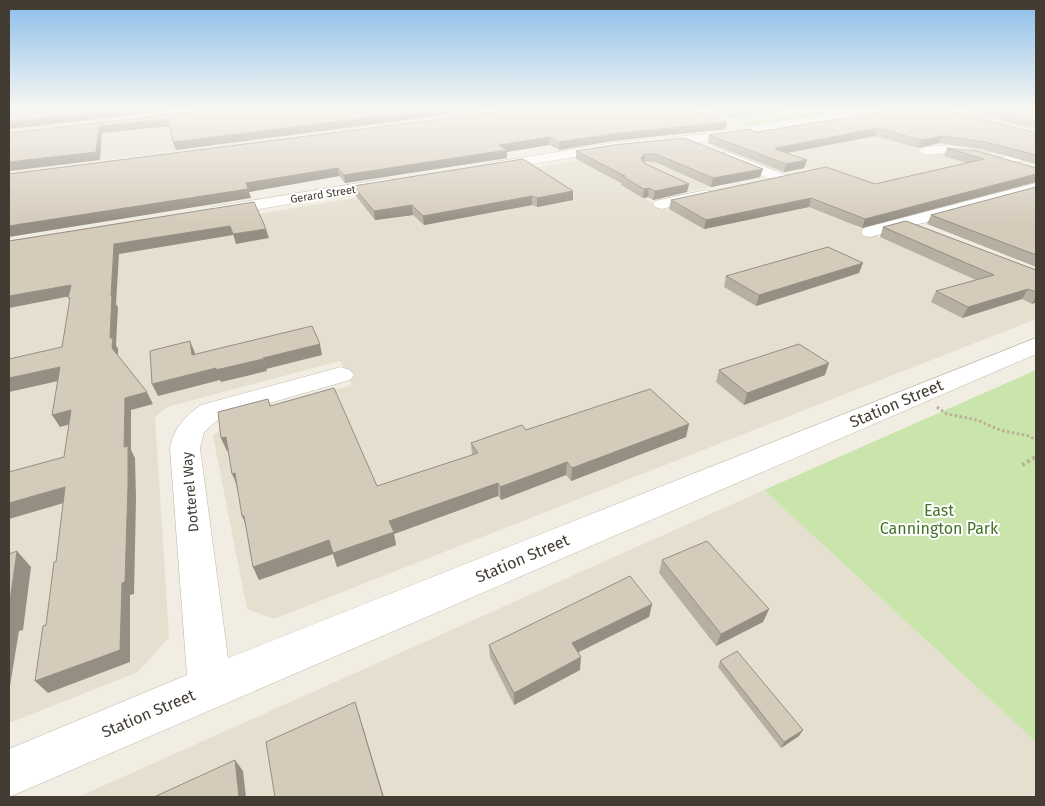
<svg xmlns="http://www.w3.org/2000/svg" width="1045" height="806" font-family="'Fira Sans',sans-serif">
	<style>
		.residential { fill: #e5dfd0 }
		.green { fill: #cae5ab }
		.water { fill: #9ecdee }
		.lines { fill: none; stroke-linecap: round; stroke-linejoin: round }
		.minor-casing { stroke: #bfb7a8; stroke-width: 1 }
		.path-far1 { stroke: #bdb097; stroke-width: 3; stroke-dasharray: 2.5 2.5; stroke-linecap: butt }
		.path { stroke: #bdb097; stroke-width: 4; stroke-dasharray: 3 3; stroke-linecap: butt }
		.minor { fill: #fff; fill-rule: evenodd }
		.wall { fill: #b7afa1 }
		.shaded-wall { fill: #958e83 }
		.building { fill: #d5cbbb; stroke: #958e83 }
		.labels { text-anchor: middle; stroke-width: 4; stroke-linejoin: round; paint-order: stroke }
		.far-street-label { font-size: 11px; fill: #423c33; stroke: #fff }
		.street-label { font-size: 14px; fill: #423c33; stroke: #fff }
		.near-street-label { font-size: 16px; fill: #423c33; stroke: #fff }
		.near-park-label { font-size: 16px; fill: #447228; stroke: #fff }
	</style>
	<rect width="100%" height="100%" fill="#f1ede2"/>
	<path class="residential" d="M9 110H197L9 131Z
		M256 110H497L9 172V138Z
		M944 110H1036V133Z
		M914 111 1002 154 986 153 947 142 916 148 935 154 946 152 1034 175 1036 180 854 226 881 238 904 233 1036 282V319L274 619 247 609 213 436 232 419 352 385 340 361 167 407 155 417 169 637 138 672 9 723V256L628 152 692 148 761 178 646 199 666 210 829 177 808 168 786 173 777 172 711 146 713 143Z
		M764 490 1036 742V797H78Z"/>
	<path class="green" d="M812 110H840L850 113 756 128 738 122Z
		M1036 370V742L764 490Z"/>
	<path class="water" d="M710 110H797L744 119 731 118Z"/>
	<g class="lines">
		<g class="minor-casing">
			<path id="minor" d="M852 110H880L875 113 704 142 612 151 489 171 484 170 482 167 484 164 489 163 612 143 704 134Z
				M960 110H985L984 112 954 118 948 115 950 113Z
				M949 145 987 153 989 156 982 160 949 153 925 155 918 151 925 147Z
				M1036 150V158L1002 165 995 161 997 158Z
				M727 152 788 176 790 179 788 182H778L722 159 720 156Z
				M390 178 395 180 398 183 395 186 218 216 212 215 210 211 212 207 218 206Z
				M1036 183V193L870 237 864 236 861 232 864 228Z
				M706 190 712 192 714 195 712 198 661 209 655 207 653 204 655 201Z
				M1036 338V354L9 797V749L187 675 170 448C174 428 185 416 201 405L341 367 350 370 354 375 350 380 221 417 204 432 200 448 228 658Z"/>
		</g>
		<path class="path-far1" d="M937 407 947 414 977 420 1000 430 1029 436 1036 440"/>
		<path class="path" d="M1022 465 1036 457"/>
		<use href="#minor" class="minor"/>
	</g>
	<path class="wall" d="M894 110 1036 133V164L981 149 939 143 918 148 875 136 786 153 804 168 784 172 708 143 709 135 757 132Z
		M959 110H1036V129Z
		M727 122 726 129 612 141 559 150 549 145 507 152V158L345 183 339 176 249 192 251 198 9 174Z
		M613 145 763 169 760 177 711 187 655 162H644V163L689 184 687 192 653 200 648 197 643 198 621 185V183L576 159V151Z
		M947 148 1036 168 862 228 809 207 704 229 669 209 671 200 875 184 967 163 944 156Z
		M523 159 573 200 537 207 532 205 424 225 413 215 375 220 355 195 353 186Z
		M1036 187V267L927 224 931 215Z
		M883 227 1036 270V302L1032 304 1022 299 962 318 931 302 936 291 976 280 880 237Z
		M859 273 756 306 724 287 726 276Z
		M719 370 825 375 744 405 716 382Z
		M268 399 271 406 377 486 472 455 471 443 526 430 686 437 571 481 566 475 501 500 498 496 394 534 396 545 337 567 333 554 259 580 253 567 246 526 228 451H227L221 438Z
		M662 560 769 609 763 622 716 646 659 573Z
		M652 604 649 617 578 652 580 670 514 705 490 657 489 645Z
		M720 661 799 736 781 748 718 667Z"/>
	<path class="shaded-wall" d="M113 110H176L9 129V122Z
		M429 110H483L176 150 173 142Z
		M168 119 171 126 102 133 100 160 9 171V162L99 126Z
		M727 122 726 129 612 141 559 150V142L612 134Z
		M878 128 875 136 777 155 776 148Z
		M942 136 939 143 918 148 921 140Z
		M550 137 549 145 507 152V158L345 183 344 175 499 145Z
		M645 154 644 162 640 166 641 158Z
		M807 160 804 168 784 172 786 164Z
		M338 168 339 176 249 192 251 198 9 237V226L246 183Z
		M763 169 760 177 711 187 713 178Z
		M1036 174V182L862 228 865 219Z
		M689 184 687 192 653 200 655 191Z
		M649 188 648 197 643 198 644 189Z
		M573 191V200L537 207V198Z
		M532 196V205L424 225 423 216Z
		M811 198 809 207 704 229 706 220Z
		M412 205 413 215 375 220 374 211Z
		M230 226 233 235 119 254 116 304 118 307 116 345 118 349V359L112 348 110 338 111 296 114 244Z
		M266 229 269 238 236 244 233 234Z
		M863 263 859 273 756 306 759 295Z
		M71 285 76 295 9 308V296Z
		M1028 289 1022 299 962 318 968 307Z
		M1036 296V302L1032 304Z
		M190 341 195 353 197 367 192 355Z
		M320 344 322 355 266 369 263 358Z
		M263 359 267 371 221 382 220 380 158 396 152 384 216 368Z
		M829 363 825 375 744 405 747 393Z
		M60 367 67 379 9 392V378Z
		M147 392 153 404 131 410V450L135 458 136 498 134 594 130 595V662L48 693 35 681 122 583 125 398Z
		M71 410 78 422 60 427 52 415Z
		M689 424 686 437 571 481 572 468Z
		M226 437 231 450 227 451 221 438Z
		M567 462 566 475 501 500 500 487Z
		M235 473 238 487 232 474Z
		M498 483V496L394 534 396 545 337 567 333 554 259 580 253 567 329 540 389 521Z
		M65 487 74 500 9 519V503Z
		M242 516H244L248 530Z
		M17 551 31 567 23 630 19 631 9 692V608Z
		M652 604 649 617 571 656 572 643Z
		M769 609 763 622 716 646 721 634Z
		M581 657 580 670 514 705V693Z
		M355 702 359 714 384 797H383Z
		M803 730 799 736 781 748 784 742Z
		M235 760 243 771 246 797H239Z"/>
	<path class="building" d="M9 110H113L9 122Z
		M209 110H429L173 142 168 119 99 126 96 152 9 162V133Z
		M512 110H693L727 122 612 134 559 142 550 137 499 145 507 150 344 175 338 168 246 183 248 189 9 226V194L10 191H9V174Z
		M894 110H946L1036 133V155L985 142 942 136 921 140 878 128 776 148H779L775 149 807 160 786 164 709 135 749 129 757 132Z
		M990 110H1036V121Z
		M684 138 763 169 713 178 656 154H645L641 158 644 163 689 184 655 191 649 188 644 189 622 176H625L576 151 613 145Z
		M947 148 977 151 1036 168V174L865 219 811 198 706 220 671 200 826 167 875 184 984 159Z
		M523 159 573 191 537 198 532 196 423 216 412 205 374 211 353 186Z
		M1036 187V255L931 215Z
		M254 202 266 229 233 234 230 226 114 244 111 296H112L110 338H113L112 348 147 392 125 398 124 447 128 446V486L125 582 122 583 120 650 35 681 43 626 46 625 54 562H56L65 487 9 503V472L64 457 71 410 52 415 60 367 9 378V359L62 347 70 298H68L71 285 9 296V241Z
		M906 221 1036 270V292L1028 289 968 307 936 291 994 275 883 227Z
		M828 247 863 263 759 295 726 276Z
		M312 326 320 344 263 358V359L216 370V368L152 384 150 351 190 341 192 355Z
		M799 344 829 363 747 393 719 370Z
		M334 388 377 486 478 453 471 443 522 425 526 430 650 389 689 424 572 468 567 462 500 487 498 483 389 521 394 532 333 553 329 540 253 567 244 516H242L235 473 232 474 226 437 221 438 218 412 268 399 270 406Z
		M707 541 769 609 721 634 662 560Z
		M17 551 9 608V554Z
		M630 576 652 604 572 643 581 657 514 693 489 645Z
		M737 651 803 730 784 742 720 661Z
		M355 702 383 797H275L266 742Z
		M235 760 239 797H154Z"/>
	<linearGradient id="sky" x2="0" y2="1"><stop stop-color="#8abeea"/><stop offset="0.49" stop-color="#f9f7f2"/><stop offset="1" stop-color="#f9f7f2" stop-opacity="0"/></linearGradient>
	<rect width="1045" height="223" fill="url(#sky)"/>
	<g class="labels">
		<g class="far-street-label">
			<text transform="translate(323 194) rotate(-9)" y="4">Gerard Street</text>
		</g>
		<g class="street-label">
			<text transform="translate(190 492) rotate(-95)" y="5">Dotterel Way</text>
		</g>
		<g class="near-street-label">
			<text transform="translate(896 403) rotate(-23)" y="6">Station Street</text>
			<text transform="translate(522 558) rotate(-23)" y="6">Station Street</text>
			<text transform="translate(148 713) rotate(-23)" y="6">Station Street</text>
		</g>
		<g class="near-park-label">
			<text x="939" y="516">East<tspan x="939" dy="18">Cannington Park</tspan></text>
		</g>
	</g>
	<rect width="1045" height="806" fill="none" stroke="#423c33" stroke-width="20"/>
</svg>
